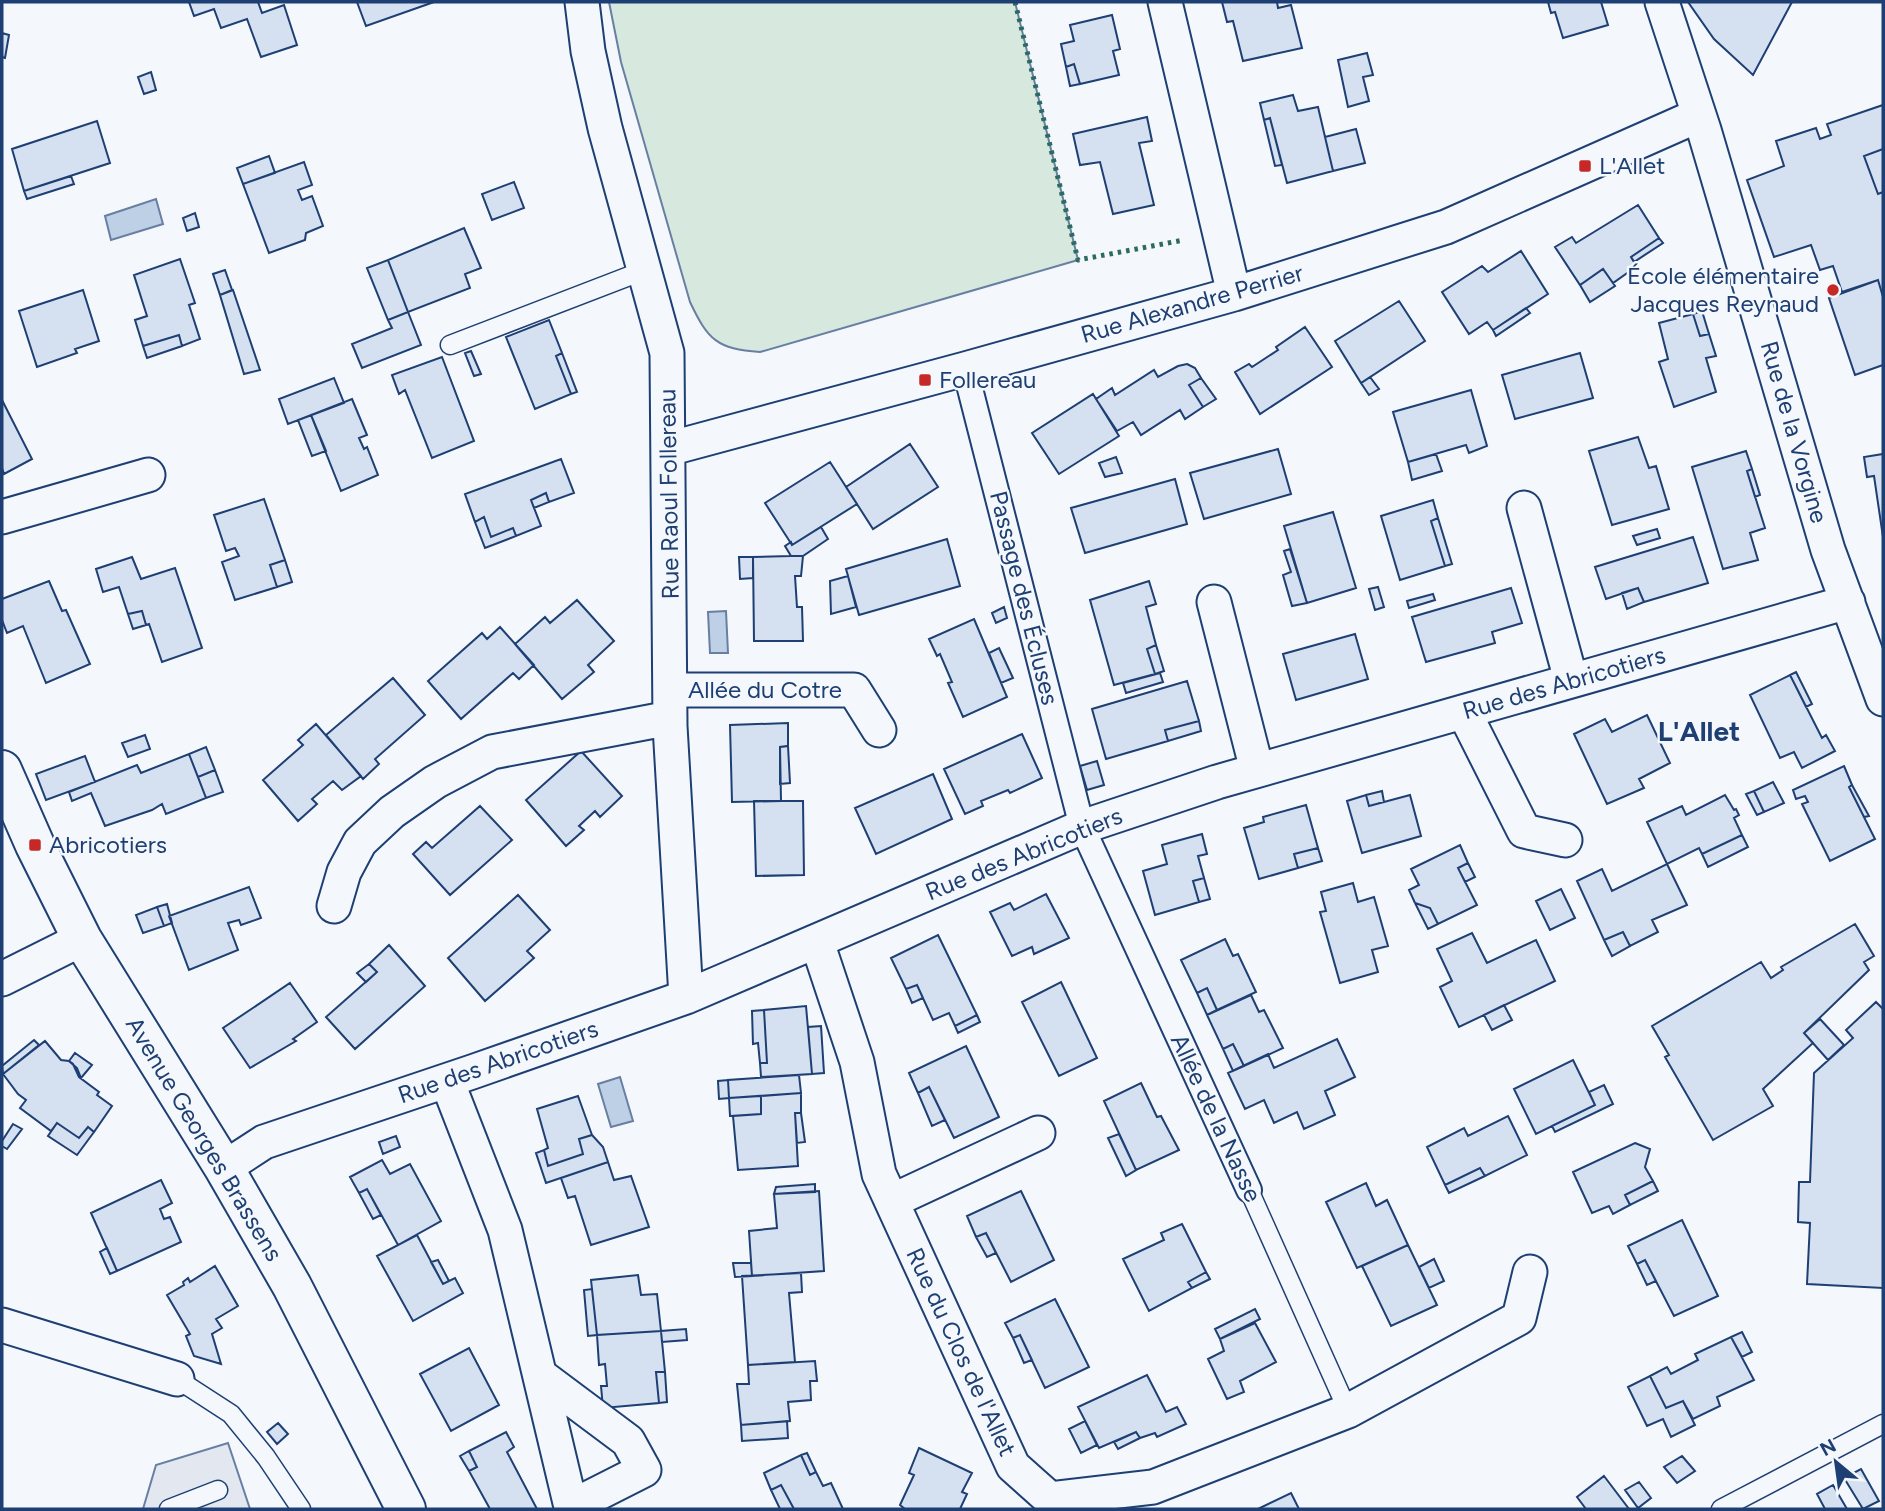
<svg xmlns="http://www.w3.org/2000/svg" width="1885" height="1511" font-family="Figtree,sans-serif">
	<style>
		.green { fill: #d7e8df; stroke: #687fa3; stroke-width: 2 }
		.parking { fill: #e3e8f0; stroke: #687fa3; stroke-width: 2 }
		.water { fill: #bed0e5; stroke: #687fa3; stroke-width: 2 }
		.building { fill: #d5e0f0; stroke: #1d3f73; stroke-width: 2 }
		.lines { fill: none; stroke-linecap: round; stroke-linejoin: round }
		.service-casing { stroke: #1d3f73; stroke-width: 21 }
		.pedestrian-casing { stroke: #1d3f73; stroke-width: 28 }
		.minor-casing { stroke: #1d3f73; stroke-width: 37 }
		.tertiary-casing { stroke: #1d3f73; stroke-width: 42 }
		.service { stroke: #f4f7fb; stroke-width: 18 }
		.pedestrian { stroke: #f4f7fb; stroke-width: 24 }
		.minor { stroke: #f4f7fb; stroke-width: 33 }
		.tertiary { stroke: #f4f7fb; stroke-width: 38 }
		.hedge { stroke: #2c6c60; stroke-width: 5; stroke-dasharray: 3.5 5; stroke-linecap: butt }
		.poi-dot { fill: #c62828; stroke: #f4f7fb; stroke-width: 2.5 }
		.labels { text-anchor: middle; stroke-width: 5; stroke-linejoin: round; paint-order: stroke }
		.poi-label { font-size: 24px; fill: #1d3f73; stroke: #f4f7fb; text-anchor: start }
		.street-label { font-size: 24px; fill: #1d3f73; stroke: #f4f7fb }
		.quarter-label { font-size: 28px; font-weight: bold; fill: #1d3f73; stroke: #f4f7fb }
	</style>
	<rect width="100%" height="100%" fill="#f4f7fb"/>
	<path class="green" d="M609 2H1015L1078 260 760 352C717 349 708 340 690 302L621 62Z"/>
	<path class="parking" d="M228 1443 250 1509H143L156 1465Z"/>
	<path class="water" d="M156 199 163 224 111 240 105 216Z
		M726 611 728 653H710L708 612Z
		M620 1077 633 1121 611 1127 598 1084Z"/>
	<path class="building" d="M189 2H258L262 13 284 5 297 45 261 57 247 19 221 28 214 9 194 16Z
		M357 2H434L366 26Z
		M1222 2H1277L1278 8 1291 5 1302 48 1243 61 1233 21 1227 22Z
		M1548 2H1601L1608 25 1563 38 1555 12 1551 13Z
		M1688 2H1792L1753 75 1714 39Z
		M1112 15 1120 49 1113 51 1119 75 1080 84 1074 64 1066 67 1061 44 1074 41 1070 25Z
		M2 33 9 35 5 58 2 57Z
		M1367 53 1373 75 1363 77 1369 101 1348 107 1338 60Z
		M1074 64 1080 84 1070 86 1066 67Z
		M151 72 156 90 144 94 138 77Z
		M1293 95 1298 111 1318 107 1333 171 1287 183 1270 118 1264 120 1260 103Z
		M1883 105V149L1864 156 1878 194 1883 192V297L1878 280 1842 292 1833 266 1820 270 1811 245 1774 257 1747 180 1784 166 1776 141 1816 128 1820 139 1831 135 1827 124Z
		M1147 117 1152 141 1139 143 1154 205 1113 214 1100 162 1080 165 1073 134Z
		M1270 118 1282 165 1275 166 1264 120Z
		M97 121 110 163 24 191 12 149Z
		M1356 129 1365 163 1333 171 1325 137Z
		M1883 149V192L1878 194 1864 156Z
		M269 156 275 173 243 184 237 168Z
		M304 162 312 185 298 190 302 200 312 196 323 226 306 233 305 240 269 253 243 184Z
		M71 176 74 184 27 199 24 191Z
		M514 182 524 208 492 220 482 194Z
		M1638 205 1659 238 1631 257 1637 266 1613 283 1603 269 1580 285 1555 247 1572 237 1576 243Z
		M195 213 199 227 187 231 183 218Z
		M464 228 481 268 465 274 470 288 408 312 388 260Z
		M1659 238 1663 243 1634 262 1631 257Z
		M1521 251 1548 294 1493 330 1487 322 1469 334 1442 292 1482 266 1488 272Z
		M180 259 195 303 189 305 200 339 182 346 179 335 143 346 135 320 147 316 134 275Z
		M388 260 408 312 388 320 367 268Z
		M1603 269 1615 286 1590 302 1580 285Z
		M225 270 232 290 220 295 213 274Z
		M1878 280 1883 297V365L1855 375 1829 298Z
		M83 290 99 341 75 349 77 353 37 367 19 311Z
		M233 290 260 370 244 374 220 295Z
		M1399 301 1425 341 1361 383 1335 341Z
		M1526 308 1530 313 1496 336 1493 330Z
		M1702 311 1709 334 1700 336 1693 314Z
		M408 312 421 345 362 368 352 344 392 328 388 320Z
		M1693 314 1700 336 1709 334 1716 356 1706 358 1716 392 1674 407 1659 362 1668 359 1659 323Z
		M549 320 562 353 556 356 571 394 535 409 506 337Z
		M1305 327 1332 367 1260 414 1235 372 1249 364 1252 367 1278 350 1276 347Z
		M179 335 182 346 147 358 143 346Z
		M471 351 481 374 474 376 465 353Z
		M562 353 577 392 571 394 556 356Z
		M1580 353 1593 398 1515 419 1502 375Z
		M442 357 474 441 432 458 405 390 399 394 392 375Z
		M1187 364 1195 368 1201 378 1189 385 1203 407 1185 419 1180 410 1141 435 1133 422 1117 431 1096 399 1112 388 1115 395 1154 370 1158 377 1178 366Z
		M1370 377 1379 389 1369 395 1361 383Z
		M334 378 344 403 288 424 279 399Z
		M1201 378 1216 399 1203 407 1189 385Z
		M1471 390 1487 446 1469 453 1466 445 1408 462 1393 412Z
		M1093 394 1119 436 1059 474 1032 433Z
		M352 399 367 435 359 438 364 449 367 447 378 475 341 491 311 415Z
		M2 400 32 459 4 474 2 468Z
		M311 415 326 451 312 456 298 420Z
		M1638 437 1649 468 1656 466 1669 509 1612 525 1589 451Z
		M910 444 938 487 873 529 846 487Z
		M1278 449 1291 494 1204 519 1190 473Z
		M1746 451 1752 469 1747 471 1765 528 1750 533 1758 560 1723 569 1692 467Z
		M1436 454 1442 471 1412 480 1408 462Z
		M1883 454V537L1874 476 1867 477 1864 457Z
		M1116 457 1122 473 1105 477 1099 463Z
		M561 459 574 493 549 502 546 493 531 500 541 526 516 536 513 528 491 537 484 517 475 522 465 494Z
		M830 462 857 504 792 545 765 503Z
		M1752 469 1760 495 1755 497 1747 471Z
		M1175 479 1187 524 1085 553 1071 508Z
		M546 493 549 502 534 508 531 500Z
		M264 499 285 560 270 565 277 587 235 600 222 562 239 556 235 548 226 551 214 515Z
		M1433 500 1438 518 1431 521 1445 566 1400 580 1381 516Z
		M1333 512 1356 588 1307 603 1284 526Z
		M484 517 491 537 513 528 516 536 485 548 475 522Z
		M1438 518 1452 564 1445 566 1431 521Z
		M821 527 828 539 803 556H791L785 546 791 542 792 545Z
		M1657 529 1660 538 1637 545 1633 536Z
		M1693 537 1708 583 1644 602 1638 588 1606 599 1595 567Z
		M947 539 960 586 859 615 846 569Z
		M1290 549 1307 603 1292 606 1283 575 1291 572 1284 551Z
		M791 556H803L801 576H795L797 607H802L803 641H754L753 557Z
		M132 557 141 579 175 568 202 648 162 662 149 624 146 625 142 611 128 614 119 587 103 592 96 569Z
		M739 557H753V578L740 579Z
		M285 560 292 582 277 587 270 565Z
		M848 576 856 607 831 614 830 581Z
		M49 581 62 611 66 610 90 664 46 683 23 626 7 633 2 620V599Z
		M1149 581 1156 604 1146 607 1156 645 1147 649 1155 674 1114 685 1090 600Z
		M1378 587 1384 607 1375 610 1369 589Z
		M1511 588 1522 623 1492 632 1495 643 1426 662 1412 617Z
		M1638 588 1644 602 1627 609 1622 593Z
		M1433 594 1435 600 1409 608 1407 601Z
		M577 600 614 641 588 665 594 672 562 699 515 644 545 617 550 623Z
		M1004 607 1007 618 996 623 992 613Z
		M142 611 146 625 133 629 128 614Z
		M974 619 1007 697 963 717 948 683 952 682 940 654 937 656 929 639Z
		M500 627 534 665 519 679 513 673 461 719 428 681 482 633 487 639Z
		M1355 634 1368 679 1296 700 1283 654Z
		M1156 645 1164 671 1155 674 1147 649Z
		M999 648 1013 678 1001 683 989 653Z
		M1796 672 1812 704 1806 707 1790 675Z
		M1160 673 1163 682 1126 693 1123 683Z
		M1790 675 1822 738 1826 735 1835 751 1802 768 1794 752 1780 758 1750 695Z
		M393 678 425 715 375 759 379 764 363 779 326 735Z
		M1187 681 1199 721 1165 730 1168 741 1106 759 1092 709Z
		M1647 715 1670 763 1639 779 1644 788 1607 804 1574 734 1605 719 1612 732Z
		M1199 721 1201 731 1168 741 1165 730Z
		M788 723V746L780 747 781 801 732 802 730 725Z
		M316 724 361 776 342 790 333 781 312 799 317 804 298 821 263 780 303 745 298 740Z
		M1022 734 1042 778 1010 793 1008 790 981 801 983 806 965 814 944 769Z
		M145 735 150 749 128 757 122 743Z
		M788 746 790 783 780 784V747Z
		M206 747 215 770 198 777 189 754Z
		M581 751 622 796 600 817 595 811 579 826 584 830 566 846 526 800Z
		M189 754 206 798 166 814 162 804 152 810 105 826 91 793 72 801 69 792 137 765 141 773Z
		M85 756 95 782 46 800 36 774Z
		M1097 761 1104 785 1087 790 1080 766Z
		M1844 766 1852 785 1849 787 1875 839 1830 861 1802 804 1808 802 1805 796 1796 799 1793 790Z
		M215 770 223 792 206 798 198 777Z
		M933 774 952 819 876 854 855 808Z
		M1773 782 1784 803 1764 812 1754 791Z
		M1852 785 1869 816 1864 817 1849 787Z
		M1382 791 1384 802 1369 806 1366 795Z
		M1754 791 1764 812 1757 815 1746 794Z
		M1366 795 1369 806 1410 795 1421 836 1362 853 1347 801Z
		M1725 795 1734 810 1736 809 1739 815 1734 818 1742 835 1702 854 1699 848 1667 864 1647 822 1682 806 1686 815Z
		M754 801H803L804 875 756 876Z
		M1306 805 1318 848 1294 854 1298 868 1259 879 1244 828 1264 822 1263 817Z
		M480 806 512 840 450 895 413 854 426 842 432 848Z
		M1202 834 1207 854 1198 856 1204 878 1193 881 1199 902 1155 915 1143 871 1167 864 1162 845Z
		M1742 835 1748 847 1708 867 1702 854Z
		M1460 845 1468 863 1458 868 1477 905 1438 924 1430 908 1415 903 1409 890 1419 885 1411 869Z
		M1318 848 1322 861 1298 868 1294 854Z
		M1468 863 1475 877 1465 882 1458 868Z
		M1667 864 1687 905 1652 920 1658 932 1630 946 1623 932 1604 940 1577 881 1602 869 1612 891Z
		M1204 878 1210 899 1199 902 1193 881Z
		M1353 883 1358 902 1374 897 1388 946 1372 950 1378 972 1340 983 1320 912 1326 911 1321 892Z
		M249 887 261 918 241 925 239 920 228 923 238 950 189 970 169 916Z
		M1561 889 1575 918 1550 930 1536 901Z
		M1046 894 1069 938 1034 954 1032 947 1012 956 990 912 1010 903 1014 910Z
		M518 895 550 930 527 951 534 958 485 1001 448 958Z
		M1415 903 1430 908 1438 924 1428 929Z
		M167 904 172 923 164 926 157 907Z
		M157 907 164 926 143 933 136 915Z
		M1855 924 1874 956 1864 962 1869 970 1804 1033 1813 1043 1763 1089 1773 1106 1713 1140 1665 1057 1669 1055 1652 1026 1761 962 1771 978 1783 970 1781 967Z
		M1623 932 1630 946 1612 956 1604 940Z
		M1472 933 1487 963 1536 940 1555 981 1459 1027 1440 987 1452 981 1437 949Z
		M938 935 977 1015 955 1026 949 1013 933 1020 917 985 906 989 891 958Z
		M1225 939 1233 956 1238 954 1256 992 1217 1010 1207 988 1197 993 1181 960Z
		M389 945 425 986 355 1049 326 1017 377 972 369 964Z
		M369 964 377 972 366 982 357 973Z
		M1061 982 1097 1058 1059 1076 1022 1002Z
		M290 983 317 1022 293 1039 296 1041 250 1068 223 1028Z
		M917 985 923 998 912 1003 906 989Z
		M1207 988 1217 1010 1207 1015 1197 993Z
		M1251 995 1259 1012 1264 1010 1283 1048 1244 1066 1233 1044 1223 1049 1207 1015Z
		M1876 1002 1883 1009V1288L1807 1284 1810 1223 1798 1222 1799 1182H1810L1814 1073 1853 1038 1846 1030Z
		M1504 1005 1512 1020 1492 1030 1484 1015Z
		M806 1006 812 1074 761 1077 760 1063H767L764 1010Z
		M764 1010 767 1063H760L758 1043 753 1044 752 1011Z
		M977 1015 980 1022 958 1033 955 1026Z
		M1820 1019 1844 1045 1828 1060 1804 1033Z
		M821 1026 824 1073 812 1074 808 1027Z
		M1337 1039 1355 1077 1325 1091 1335 1115 1304 1129 1297 1112 1274 1123 1264 1100 1245 1109 1228 1073 1268 1054 1274 1068Z
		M34 1040 39 1045 3 1074 2 1066Z
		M45 1041 61 1060 69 1061 73 1064 79 1077 99 1092 97 1095 112 1106 94 1132 88 1127 79 1138 57 1123 51 1131 20 1108 26 1100 18 1094 3 1074Z
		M1233 1044 1244 1066 1233 1071 1223 1049Z
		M966 1046 999 1117 954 1138 929 1087 918 1093 909 1073Z
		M75 1053 92 1065 81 1078 77 1068 69 1061Z
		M1573 1060 1595 1105 1536 1134 1514 1089Z
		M799 1075 801 1093 729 1098 728 1080Z
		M728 1080 729 1098 719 1099 718 1081Z
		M1141 1083 1157 1117 1161 1116 1179 1150 1136 1170 1104 1101Z
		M1604 1085 1613 1104 1555 1132 1552 1126 1595 1105 1589 1092Z
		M929 1087 945 1120 932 1126 918 1093Z
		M801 1093V1113H795L798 1166 738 1170 733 1116 761 1114V1096Z
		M578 1096 592 1135 579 1139 583 1154 548 1166 544 1150 548 1148 537 1109Z
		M761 1096V1114L730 1116 729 1098Z
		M795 1113H801L805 1142 797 1143Z
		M1508 1116 1527 1155 1485 1176 1480 1168 1445 1185 1427 1147 1464 1128 1468 1136Z
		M57 1123 79 1138 88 1127 94 1132 77 1155 48 1136Z
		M13 1124 22 1129 7 1149 2 1146V1141Z
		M1119 1134 1136 1170 1126 1176 1108 1138Z
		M592 1135 603 1147 608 1162 546 1183 536 1153 544 1150 548 1166 583 1154 579 1139Z
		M396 1136 400 1147 383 1154 379 1142Z
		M1635 1143 1650 1149 1645 1167 1653 1181 1625 1195 1630 1205 1613 1214 1609 1206 1592 1213 1573 1172Z
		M382 1160 390 1174 410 1164 441 1221 398 1245 367 1189 359 1193 350 1177Z
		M608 1162 614 1180 631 1176 649 1227 591 1245 575 1196 568 1198 561 1178Z
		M1480 1168 1485 1176 1449 1193 1445 1185Z
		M161 1180 172 1203 160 1209 164 1219 170 1217 181 1242 117 1271 91 1213Z
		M1653 1181 1658 1191 1630 1205 1625 1195Z
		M1366 1183 1376 1206 1387 1200 1408 1245 1357 1268 1326 1202Z
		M815 1184V1192L774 1194 776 1187Z
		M367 1189 381 1215 373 1219 359 1193Z
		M819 1191 824 1271 752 1276 749 1231 777 1228 774 1194Z
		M1021 1191 1054 1260 1011 1282 986 1233 976 1237 967 1216Z
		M1682 1220 1718 1296 1674 1316 1645 1260 1637 1264 1628 1246Z
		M1182 1224 1206 1272 1188 1282 1192 1288 1149 1311 1123 1259 1164 1240 1161 1233Z
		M986 1233 996 1253 987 1257 976 1237Z
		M417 1235 443 1284 455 1278 463 1293 413 1321 377 1256Z
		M1408 1245 1437 1305 1391 1326 1362 1266Z
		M107 1248 117 1271 110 1274 100 1252Z
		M1434 1259 1444 1281 1429 1288 1419 1267Z
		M438 1260 449 1281 443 1284 431 1262Z
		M1645 1260 1656 1281 1647 1285 1637 1264Z
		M733 1263H751L752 1276 735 1277Z
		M215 1266 238 1306 216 1319 222 1328 212 1334 221 1364 194 1356 186 1336 190 1334 167 1295 184 1285 183 1282 188 1278 190 1282Z
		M1206 1272 1210 1279 1192 1288 1188 1282Z
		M801 1273 802 1292 789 1293 795 1362 748 1365 742 1276Z
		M638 1275 641 1295 657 1294 661 1331 597 1335 591 1280Z
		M592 1289 597 1335 588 1336 584 1290Z
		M1055 1299 1089 1367 1045 1388 1020 1335 1013 1338 1005 1323Z
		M1255 1309 1260 1319 1220 1339 1215 1329Z
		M1255 1323 1276 1362 1240 1381 1244 1392 1227 1399 1208 1359 1224 1351 1220 1339Z
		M686 1329 687 1340 662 1342 661 1331Z
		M661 1331 665 1372H656L659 1403 603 1408 601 1386H607L605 1364 599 1365 597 1335Z
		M1742 1332 1752 1352 1742 1357 1731 1337Z
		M1020 1335 1032 1360 1024 1363 1013 1338Z
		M1731 1337 1754 1380 1717 1397 1720 1406 1693 1419 1683 1401 1666 1408 1650 1376 1667 1367 1671 1374 1698 1360 1695 1354Z
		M469 1348 499 1405 451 1431 420 1374Z
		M815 1361 817 1381H810L811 1400 788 1402 790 1421 741 1425 737 1384H749L748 1365Z
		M656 1372H665L667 1402 659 1403Z
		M1147 1375 1166 1412 1177 1407 1186 1424 1157 1437 1155 1433 1140 1438 1136 1432 1099 1448 1078 1407Z
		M1650 1376 1666 1408 1683 1401 1695 1425 1671 1437 1663 1419 1647 1426 1628 1387Z
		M787 1421 788 1438 742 1441 741 1425Z
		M1085 1421 1097 1445 1081 1453 1069 1429Z
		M278 1423 288 1434 277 1444 267 1432Z
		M506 1432 514 1447 507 1452 537 1509H490L469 1471 477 1467 469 1451Z
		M1136 1432 1140 1438 1118 1449 1114 1442Z
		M919 1448 972 1473 962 1492 967 1494 960 1509H905L900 1505 914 1475 909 1473Z
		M469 1451 477 1467 469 1471 460 1456Z
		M807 1453 816 1472 810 1475 801 1455Z
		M801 1455 810 1475 816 1472 823 1486 831 1483 843 1509H794L781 1485 771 1490 764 1473Z
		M1682 1456 1695 1471 1677 1483 1664 1467Z
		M1861 1469 1879 1501 1863 1509 1844 1478Z
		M1604 1476 1629 1509H1586L1577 1497Z
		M1639 1482 1651 1498 1638 1508 1625 1490Z
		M781 1485 794 1509H780L771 1490Z
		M1833 1485 1847 1509H1825L1817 1494Z
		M1291 1493 1299 1509H1258Z"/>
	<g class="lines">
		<g class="service-casing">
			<path id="service" d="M450 345 645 270
				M1249 1190 1348 1411
				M177 1379 231 1414 266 1457 301 1509
				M169 1509 218 1490
				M1721 1509 1883 1424"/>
		</g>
		<g class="pedestrian-casing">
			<path id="pedestrian" d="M965 369 1082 827 1249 1190"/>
		</g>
		<g class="minor-casing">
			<path id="minor" d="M582 2 588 51 605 128 667 353 670 726 686 997
				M1165 2 1234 294
				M1662 2 1704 130 1828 550 1883 699
				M668 449 965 369 1234 294 1446 227 1699 115
				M1524 508 1571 680
				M2 517 148 475
				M1214 602 1257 770
				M671 690H854L879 730
				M1464 712 1524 831 1565 840
				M334 906 344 872 360 842 392 812 435 782 492 752 670 718
				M817 942 857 1062 879 1174 1013 1466 1050 1499 1153 1487 1348 1411 1519 1318 1530 1272
				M2 979 82 939
				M447 1081 505 1230 571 1507 644 1470 628 1441 541 1376
				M224 1168 264 1142 472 1072 686 997 1082 827 1217 782 1848 602
				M892 1201 1038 1133
				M2 1325 177 1379"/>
		</g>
		<g class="tertiary-casing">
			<path id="tertiary" d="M2 770 35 845 82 939 224 1168 292 1286 406 1509"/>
		</g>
		<use href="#service" class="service"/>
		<use href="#pedestrian" class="pedestrian"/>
		<use href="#minor" class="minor"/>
		<use href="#tertiary" class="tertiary"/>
		<path class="hedge" d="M1015 2 1078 260 1184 240"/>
	</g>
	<g class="poi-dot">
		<rect x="1578" y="159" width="14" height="14" rx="3.5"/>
		<circle cx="1833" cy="290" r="7"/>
		<rect x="918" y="373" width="14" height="14" rx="3.5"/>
		<rect x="28" y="838" width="14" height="14" rx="3.5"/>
	</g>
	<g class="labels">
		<g class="poi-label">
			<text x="1599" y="174">L'Allet</text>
			<text x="1819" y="284" text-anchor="end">École élémentaire<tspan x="1819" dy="28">Jacques Reynaud</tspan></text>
			<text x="939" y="388">Follereau</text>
			<text x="49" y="853">Abricotiers</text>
		</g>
		<g class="street-label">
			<text transform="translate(1192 304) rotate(-16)" y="8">Rue Alexandre Perrier</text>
			<text transform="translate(1794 432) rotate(74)" y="8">Rue de la Vorgine</text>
			<text transform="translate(669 494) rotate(-91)" y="8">Rue Raoul Follereau</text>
			<text transform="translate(1024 598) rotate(76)" y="8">Passage des Écluses</text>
			<text transform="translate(1564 683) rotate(-16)" y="8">Rue des Abricotiers</text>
			<text x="765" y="698">Allée du Cotre</text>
			<text transform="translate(1024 854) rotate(-22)" y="8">Rue des Abricotiers</text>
			<text transform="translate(498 1062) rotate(-19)" y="8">Rue des Abricotiers</text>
			<text transform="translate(1216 1118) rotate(65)" y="8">Allée de la Nasse</text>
			<text transform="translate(204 1139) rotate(59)" y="8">Avenue Georges Brassens</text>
			<text transform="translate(961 1352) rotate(65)" y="8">Rue du Clos de l'Allet</text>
		</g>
		<g class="quarter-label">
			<text x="1699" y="741">L'Allet</text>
		</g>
	</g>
	<rect width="1885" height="1511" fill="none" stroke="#1d3f73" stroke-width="7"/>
	<g transform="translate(1836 1462) rotate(331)" stroke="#f4f7fb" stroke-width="5" paint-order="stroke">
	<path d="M0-5L12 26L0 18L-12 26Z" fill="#1d3f73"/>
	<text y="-10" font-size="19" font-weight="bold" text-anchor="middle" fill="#1d3f73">N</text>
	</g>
</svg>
